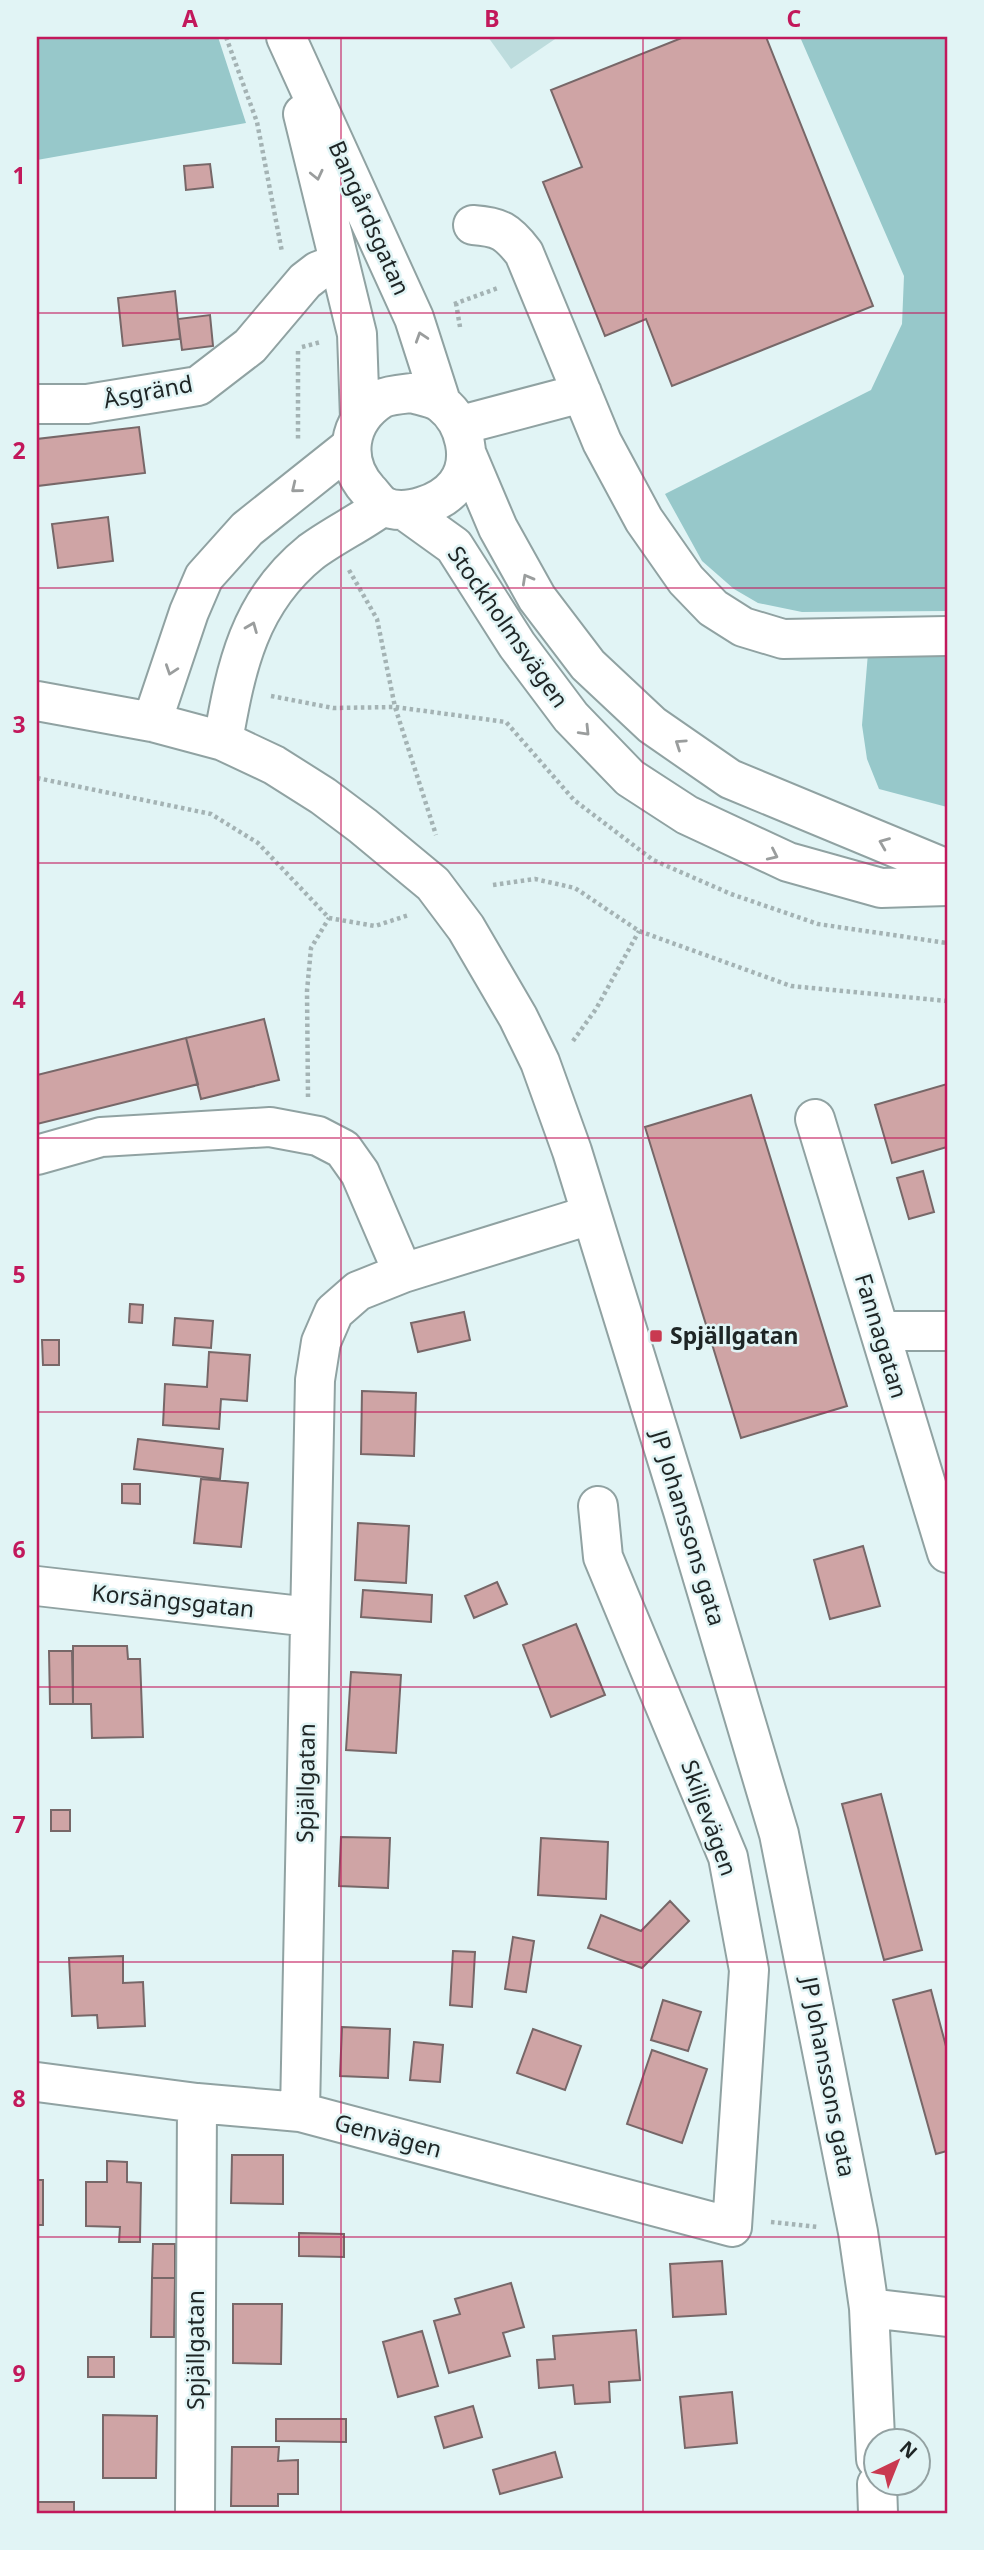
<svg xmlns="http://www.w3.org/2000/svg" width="984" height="2550" font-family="'Noto Sans',sans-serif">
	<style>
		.green { fill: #bddcdd }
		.forest { fill: #97c8ca }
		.building { fill: #cfa4a5; stroke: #776768; stroke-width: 2 }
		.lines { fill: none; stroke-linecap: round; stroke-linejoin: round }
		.minor-casing { stroke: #90a2a2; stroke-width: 42 }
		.major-casing { stroke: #90a2a2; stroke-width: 42 }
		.path { stroke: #a4b3b4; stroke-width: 4.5; stroke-dasharray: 3.5 3.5; stroke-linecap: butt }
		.minor { stroke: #fff; stroke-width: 38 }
		.major { stroke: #fff; stroke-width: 38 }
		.oneway { stroke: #9a9d9d }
		.grid { fill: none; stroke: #c2185b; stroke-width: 2; stroke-opacity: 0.55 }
		.poi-dot { fill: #c93950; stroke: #e1f4f5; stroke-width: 2.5 }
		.labels { text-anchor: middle; stroke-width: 5; stroke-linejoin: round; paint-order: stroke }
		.street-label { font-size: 23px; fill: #1e2525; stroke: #e1f4f5 }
		.poi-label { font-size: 23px; font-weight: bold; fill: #1e2525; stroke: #e1f4f5; text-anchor: start }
		.neatline { fill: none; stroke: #c2185b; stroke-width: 2.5 }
		.grid-label { font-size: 23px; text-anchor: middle; font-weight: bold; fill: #c2185b }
	</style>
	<rect width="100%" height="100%" fill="#e1f4f5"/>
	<path class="green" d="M488 37H558L511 69Z"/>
	<path class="forest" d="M37 37H218L246 123 37 160Z
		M800 37H947V611L802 612 758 603 734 589 702 561 665 494 871 390 902 324 904 276Z
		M947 650V807L879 789 867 759 862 725 868 653Z"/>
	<path class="building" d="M684 37H766L873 306 672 386 646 319 605 336 543 182 582 167 551 90Z
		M210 164 213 187 186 190 184 166Z
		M175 291 180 339 123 346 118 298Z
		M210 315 213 346 182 350 178 319Z
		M139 427 145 473 37 486V439Z
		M108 517 113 561 58 568 52 524Z
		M264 1019 279 1080 201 1099 186 1038Z
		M186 1038 198 1084 37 1124V1075Z
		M947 1084V1147L892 1163 875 1105Z
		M751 1095 847 1406 741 1438 645 1127Z
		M923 1171 934 1212 909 1219 897 1178Z
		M130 1304 143 1305 142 1323 129 1322Z
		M464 1312 470 1340 418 1352 411 1323Z
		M175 1318 213 1321 211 1348 173 1345Z
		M42 1340H59V1365H43Z
		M209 1352 250 1355 247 1401 221 1399 219 1429 163 1425 165 1384 207 1387Z
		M362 1391 416 1393 414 1456 361 1454Z
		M138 1439 223 1449 220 1479 134 1469Z
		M201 1479 248 1483 241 1547 194 1543Z
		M122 1484H140V1504L122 1503Z
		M358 1523 409 1526 406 1583 355 1580Z
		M863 1546 880 1606 830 1619 814 1560Z
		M497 1582 507 1604 474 1618 465 1596Z
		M363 1590 432 1595 431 1622 361 1617Z
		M576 1624 605 1695 551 1717 523 1645Z
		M73 1646H127L128 1659H140L143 1737 92 1738 91 1704H73Z
		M49 1651H72L73 1704H50Z
		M351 1672 401 1675 396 1753 346 1750Z
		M881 1794 922 1950 884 1960 842 1804Z
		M51 1810H70V1831H51Z
		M341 1837 390 1838 388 1888 339 1886Z
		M541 1838 608 1842 606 1899 538 1895Z
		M670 1901 689 1921 642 1968 588 1948 601 1915 641 1931Z
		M513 1937 534 1941 526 1992 505 1989Z
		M453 1951 475 1952 472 2007 450 2005Z
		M123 1956V1983L143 1982 145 2026 98 2028 97 2015 72 2016 69 1958Z
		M931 1990 947 2050V2151L936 2154 893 2000Z
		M663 2000 701 2012 688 2051 651 2040Z
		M342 2027 390 2029 388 2078 340 2076Z
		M533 2029 581 2046 565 2090 517 2073Z
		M414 2042 443 2045 440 2082 410 2080Z
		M652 2050 707 2069 682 2143 627 2124Z
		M232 2155H283V2204L231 2203Z
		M107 2161 127 2162V2182L141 2183 140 2242H119L120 2227 86 2226V2182H107Z
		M37 2180H43V2225H37Z
		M299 2233 344 2234V2257L299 2256Z
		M153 2244H175V2278H152Z
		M722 2261 726 2314 673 2317 670 2264Z
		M152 2278H175L174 2337H151Z
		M511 2283 524 2327 503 2333 510 2356 449 2373 434 2321 460 2314 455 2299Z
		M233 2304H282L281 2364 233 2363Z
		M636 2330 640 2380 609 2382 610 2402 575 2404 573 2385 539 2388 537 2360 555 2359 553 2336Z
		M422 2331 438 2386 398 2397 383 2342Z
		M88 2357H114V2377H88Z
		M732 2392 737 2443 685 2448 680 2397Z
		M473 2406 482 2437 444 2448 435 2417Z
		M103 2415 157 2416 156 2478H103Z
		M276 2419H346V2442L276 2441Z
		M232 2447H279L278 2461 298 2460V2494H278V2506H231Z
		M555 2452 562 2477 500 2494 493 2470Z
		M37 2502H74V2513H37Z"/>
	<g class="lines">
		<g class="minor-casing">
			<path id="minor" d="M473 225C500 227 507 231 524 253L602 442 644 520 686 580 713 608 743 627 783 639 947 636
				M37 404H87L198 386 250 346 305 281 318 271 339 263
				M461 425 582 393
				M37 701 152 722 223 741 274 765 323 796 363 826 433 884 466 928 518 1017 540 1062 572 1151 683 1511 779 1834 858 2232 869 2308 876 2459
				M152 722 189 612 204 577 247 529 350 447
				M223 741C236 667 249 602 311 552 334 535 360 523 383 506
				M815 1119 947 1553
				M37 1155 101 1137 270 1127 318 1136 343 1149 360 1173 403 1273
				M880 1331H947
				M37 1586 310 1617
				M37 2082 197 2103 300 2112 732 2227 749 1970 728 1857 603 1557 598 1506
				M300 2112 315 1380 321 1342 334 1312 358 1291 403 1273 590 1215
				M869 2308 947 2317
				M877 2484 878 2513
				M195 2513 197 2103"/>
		</g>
		<g class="major-casing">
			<path id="major" d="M286 37 414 318 441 402
				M303 114 357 334 360 418
				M412 393C421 396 435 398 442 404 465 422 475 461 456 485 442 503 405 517 383 506 378 503 373 495 368 490 342 461 347 421 381 399 389 395 403 394 412 393Z
				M467 455 498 528 537 598 588 665 652 725 730 779 947 869
				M404 510 454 546 517 645 571 717 630 778 687 815 788 862 881 888 947 886"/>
		</g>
		<path class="path" d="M226 37 257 122 282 252
			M456 303 460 327
			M454 304 498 288
			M302 347 321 342
			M298 351V440
			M349 570 377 619 395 707 506 722 574 800 653 860 731 894 818 924 947 943
			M271 696 333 708 395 707 436 835
			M37 778 211 814 258 843 329 918 375 926 409 915
			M493 885 535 879 575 888 639 931 791 986 947 1001
			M573 1041 596 1009 639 931
			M308 1097 307 991 311 948 329 918
			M771 2222 818 2227"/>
		<use href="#minor" class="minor"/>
		<use href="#major" class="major"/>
	</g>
	<defs><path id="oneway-chevron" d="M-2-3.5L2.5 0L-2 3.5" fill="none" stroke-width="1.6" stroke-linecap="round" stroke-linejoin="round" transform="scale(1.75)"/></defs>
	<g class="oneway">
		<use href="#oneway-chevron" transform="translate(317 175) rotate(77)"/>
		<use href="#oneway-chevron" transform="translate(421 337) rotate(-108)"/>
		<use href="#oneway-chevron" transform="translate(296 488) rotate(141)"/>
		<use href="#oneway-chevron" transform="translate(527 579) rotate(-119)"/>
		<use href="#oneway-chevron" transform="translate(252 627) rotate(-68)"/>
		<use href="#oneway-chevron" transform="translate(171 670) rotate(109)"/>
		<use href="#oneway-chevron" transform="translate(585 731) rotate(46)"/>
		<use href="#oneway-chevron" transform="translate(680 744) rotate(-146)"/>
		<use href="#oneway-chevron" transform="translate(884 843) rotate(-158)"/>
		<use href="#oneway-chevron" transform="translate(773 855) rotate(25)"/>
	</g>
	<path class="grid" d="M341 37V2513M643 37V2513M37 313H947M37 588H947M37 863H947M37 1138H947M37 1412H947M37 1687H947M37 1962H947M37 2237H947"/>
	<rect class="poi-dot" x="649" y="1329" width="14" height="14" rx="3.5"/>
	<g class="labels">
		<g class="street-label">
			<text transform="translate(369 218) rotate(66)" y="8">Bangårdsgatan</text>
			<text transform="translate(148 392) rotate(-11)" y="8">Åsgränd</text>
			<text transform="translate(508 627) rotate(55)" y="8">Stockholmsvägen</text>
			<text transform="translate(881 1336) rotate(73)" y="8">Fannagatan</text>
			<text transform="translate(688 1528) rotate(73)" y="8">JP Johanssons gata</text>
			<text transform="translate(173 1601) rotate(6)" y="8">Korsängsgatan</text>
			<text transform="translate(306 1783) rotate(-89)" y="8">Spjällgatan</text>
			<text transform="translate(709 1818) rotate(70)" y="8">Skiljevägen</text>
			<text transform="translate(828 2077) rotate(79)" y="8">JP Johanssons gata</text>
			<text transform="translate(388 2136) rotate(15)" y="8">Genvägen</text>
			<text transform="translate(196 2350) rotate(-90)" y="8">Spjällgatan</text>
		</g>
		<g class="poi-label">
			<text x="670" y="1344">Spjällgatan</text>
		</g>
	</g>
	<rect width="984" height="2550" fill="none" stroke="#e1f4f5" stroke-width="77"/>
	<g transform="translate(897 2462) rotate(43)"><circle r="33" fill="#e1f4f5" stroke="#93a1a2" stroke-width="2"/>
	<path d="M0-5L12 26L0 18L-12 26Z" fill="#c93950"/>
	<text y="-10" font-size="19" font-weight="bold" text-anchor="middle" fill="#1e2525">N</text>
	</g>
	<rect x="38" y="38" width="908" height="2474" class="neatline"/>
	<g class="grid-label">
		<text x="190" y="27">A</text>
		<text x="492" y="27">B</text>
		<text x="794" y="27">C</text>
		<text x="19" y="184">1</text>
		<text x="19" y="459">2</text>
		<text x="19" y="733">3</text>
		<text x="19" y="1008">4</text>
		<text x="19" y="1283">5</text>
		<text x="19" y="1558">6</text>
		<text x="19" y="1833">7</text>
		<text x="19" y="2107">8</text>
		<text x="19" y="2382">9</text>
	</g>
</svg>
